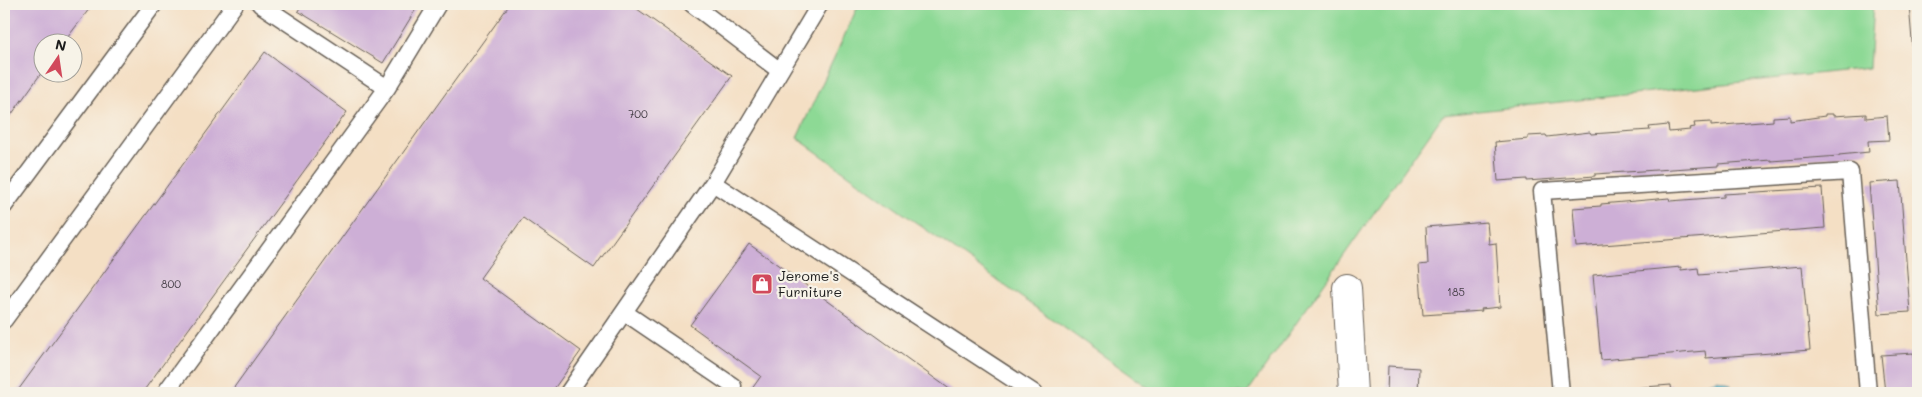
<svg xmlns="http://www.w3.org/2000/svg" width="1922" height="397" font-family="Mali,sans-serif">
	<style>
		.green { fill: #8dd995; stroke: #547a58 }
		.water { fill: #4bb3c9; stroke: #346872 }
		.building { fill: #cdafd6 }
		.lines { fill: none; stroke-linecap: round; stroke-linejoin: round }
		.service-casing { stroke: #686057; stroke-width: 19 }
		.minor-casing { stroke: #686057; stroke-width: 30 }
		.service { stroke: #fff; stroke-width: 16 }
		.minor { stroke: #fff; stroke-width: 28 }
		.labels { text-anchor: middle; stroke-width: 4.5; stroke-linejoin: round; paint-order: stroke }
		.number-label { font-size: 11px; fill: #48414a }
		.poi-label { font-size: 14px; fill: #1c1c1c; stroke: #f7f3e8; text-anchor: start }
	</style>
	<rect width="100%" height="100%" fill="#f7f3e8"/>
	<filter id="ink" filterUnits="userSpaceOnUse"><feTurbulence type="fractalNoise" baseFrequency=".02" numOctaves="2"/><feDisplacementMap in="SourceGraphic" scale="10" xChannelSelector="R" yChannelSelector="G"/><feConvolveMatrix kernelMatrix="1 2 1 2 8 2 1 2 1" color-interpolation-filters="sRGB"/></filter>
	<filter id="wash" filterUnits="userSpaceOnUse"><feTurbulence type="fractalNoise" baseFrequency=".0096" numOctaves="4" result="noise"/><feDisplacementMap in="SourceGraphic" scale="20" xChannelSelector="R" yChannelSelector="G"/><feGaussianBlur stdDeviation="1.12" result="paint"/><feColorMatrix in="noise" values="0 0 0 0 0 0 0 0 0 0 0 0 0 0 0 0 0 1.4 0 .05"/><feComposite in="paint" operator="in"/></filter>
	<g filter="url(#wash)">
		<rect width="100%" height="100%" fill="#f4dfc4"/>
		<path class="green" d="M859 4H1873L1869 68 1443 115 1247 393H1156L797 138Z"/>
		<path class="water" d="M1718 379 1730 383 1735 393H1687L1704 383Z"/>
		<g id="blocks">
			<path class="building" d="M4 4H93L64 42H42V72L4 125Z
				M302 4H419L383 63 298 11Z
				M510 4H630L732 76 594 268 523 218 480 278 581 351 551 393H230Z
				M1909 4H1918V90H1916Z
				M265 52 347 112 142 393H16Z
				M1825 114H1833V116L1866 114V118L1887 116 1889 140 1868 141 1869 152 1839 155V156L1771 161V160L1718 164V166L1595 174V176L1527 181V179L1498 181 1495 142 1528 139V136L1546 135 1547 137 1590 132 1591 134 1650 130 1649 127 1668 125 1669 132 1690 130 1689 128 1695 127 1694 123 1711 122V126L1773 121V117L1790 116V121L1825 116Z
				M1900 181 1910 312 1879 314 1869 183Z
				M1822 188 1825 228 1576 247 1573 208 1601 206V204L1669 198 1670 201 1724 197V194Z
				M1487 222 1489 244 1496 243 1500 307 1481 309 1482 311 1423 315 1419 265 1428 264 1426 227Z
				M749 244 955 393H749L761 376 690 325Z
				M1802 266 1810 350 1706 358 1705 351 1601 360 1593 275 1681 267V270L1698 268 1699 275Z
				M1913 353 1916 393H1885L1881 355Z
				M1388 366 1419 368 1418 393H1387Z
				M1671 385 1672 393H1620L1619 389Z"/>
		</g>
	</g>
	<g filter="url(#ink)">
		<use href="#blocks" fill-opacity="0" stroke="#686057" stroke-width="1"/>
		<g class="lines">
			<g class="service-casing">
				<path id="service" d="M260 4 387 88
					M692 4 780 71
					M820 4 713 183 1034 393
					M4 206 154 4
					M624 312 733 386
					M4 320 235 4
					M165 393 387 88 438 4
					M568 393 713 183
					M1561 393 1542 191 1850 172 1868 393"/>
			</g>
			<g class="minor-casing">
				<path id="minor" d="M1347 288 1353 393"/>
			</g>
			<use href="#service" class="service"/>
			<use href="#minor" class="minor"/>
		</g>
	</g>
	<defs>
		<g id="shop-square" transform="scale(1.125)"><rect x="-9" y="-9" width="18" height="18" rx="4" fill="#d1495b" stroke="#f7f3e8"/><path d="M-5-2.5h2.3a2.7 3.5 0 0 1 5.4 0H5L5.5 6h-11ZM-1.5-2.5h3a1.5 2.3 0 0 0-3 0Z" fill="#fff"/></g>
	</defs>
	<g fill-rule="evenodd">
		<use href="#shop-square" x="762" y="284"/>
	</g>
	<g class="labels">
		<g class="number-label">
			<text x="638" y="118">700</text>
			<text x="171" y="288">800</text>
			<text x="1456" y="296">185</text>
		</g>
		<g class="poi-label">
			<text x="778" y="281">Jerome's<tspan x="778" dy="16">Furniture</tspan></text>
		</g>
	</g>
	<rect width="1922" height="397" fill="none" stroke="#f7f3e8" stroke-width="20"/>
	<g transform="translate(58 58) rotate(13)"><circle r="24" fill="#f7f3e8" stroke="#9f9d96"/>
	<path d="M0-4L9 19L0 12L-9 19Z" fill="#d1495b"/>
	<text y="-8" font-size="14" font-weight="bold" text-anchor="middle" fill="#1c1c1c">N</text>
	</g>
</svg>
